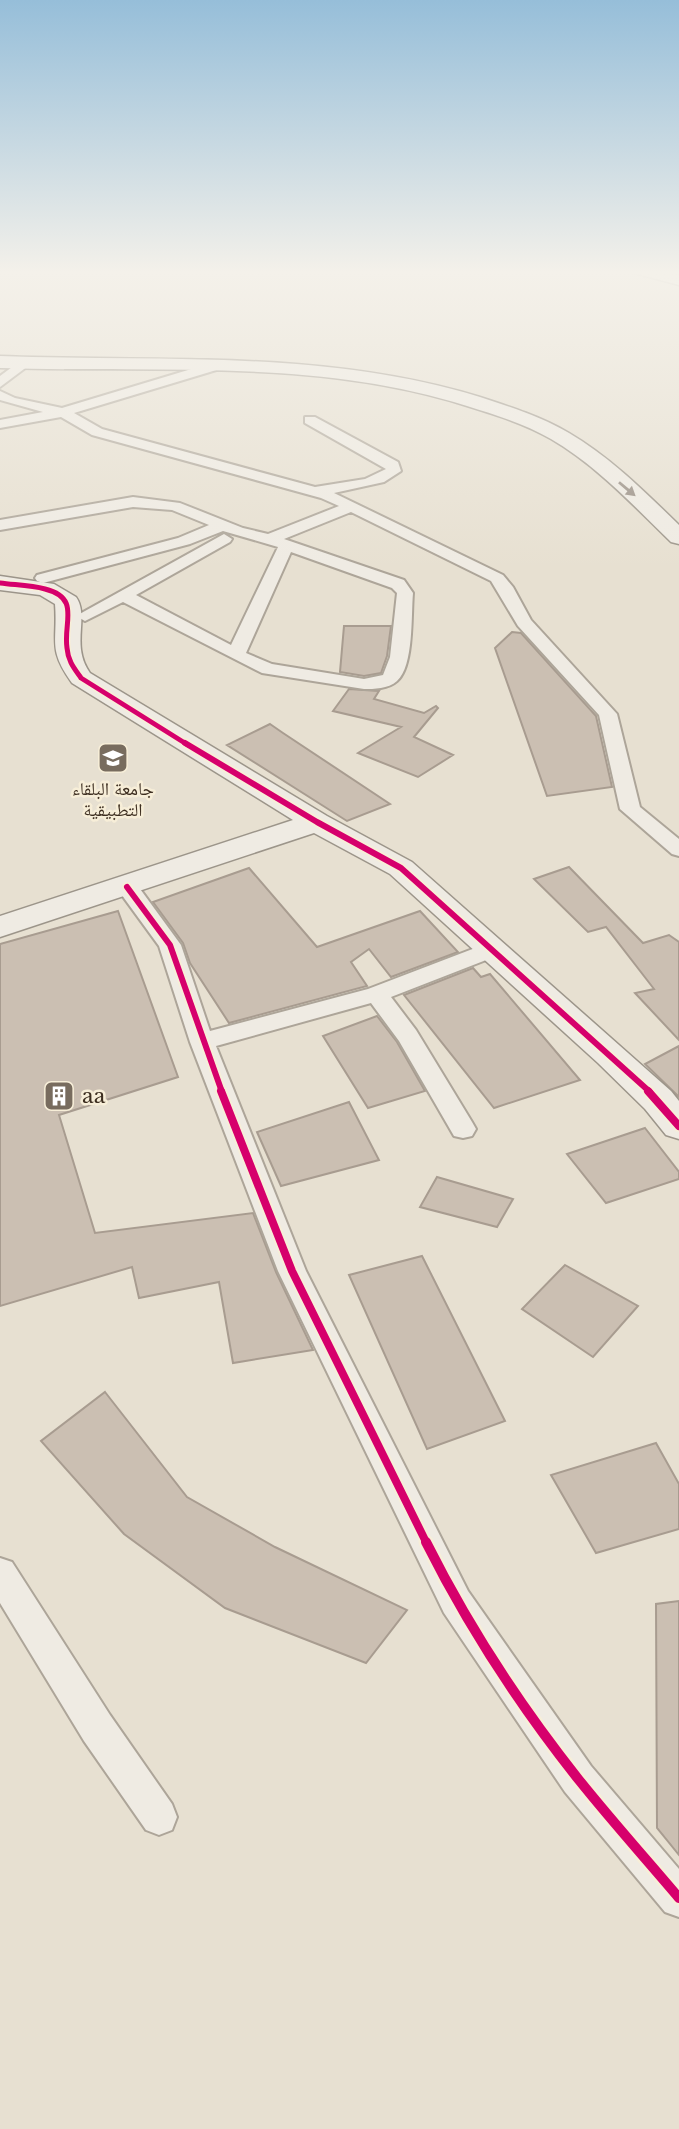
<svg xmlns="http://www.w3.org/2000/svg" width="679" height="2129" font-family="'Libre Baskerville','Noto Naskh Arabic',serif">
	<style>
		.building { fill: #cbbfb2; stroke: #a89c90; stroke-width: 2 }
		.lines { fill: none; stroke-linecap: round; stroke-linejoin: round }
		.street-casing { stroke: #ada599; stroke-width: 4 }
		.secondary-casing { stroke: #9c958a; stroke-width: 3 }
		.street { fill: #efebe3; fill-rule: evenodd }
		.secondary { fill: #efebe3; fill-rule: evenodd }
		.cycleway-far3-casing { stroke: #f7eed8; stroke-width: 8 }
		.cycleway-far2-casing { stroke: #f7eed8; stroke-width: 10 }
		.cycleway-far1-casing { stroke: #f7eed8; stroke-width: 12 }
		.cycleway-casing { stroke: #f7eed8; stroke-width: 15 }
		.cycleway-far3 { stroke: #d6006c; stroke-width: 5 }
		.cycleway-far2 { stroke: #d6006c; stroke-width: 6 }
		.cycleway-far1 { stroke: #d6006c; stroke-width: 8 }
		.cycleway { stroke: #d6006c; stroke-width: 10 }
		.oneway { fill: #968c82 }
		.labels { text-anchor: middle; stroke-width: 5; stroke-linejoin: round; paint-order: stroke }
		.far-poi-label { font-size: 18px; fill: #3d2e20; stroke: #f7eed8 }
		.poi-label { font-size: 21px; fill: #3d2e20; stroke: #f7eed8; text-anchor: start }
	</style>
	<rect width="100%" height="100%" fill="#e7e0d1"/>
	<path class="building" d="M344 626H391L387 656 381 673 364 676 340 672Z
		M512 632 521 633 596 716 612 787 547 796 495 648Z
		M349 689 379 691 374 699 424 713 436 706 438 708 414 737 453 755 418 777 358 753 401 727 333 711Z
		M270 724 283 733 390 804 347 821 227 745Z
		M569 867 643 943 669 935 679 942V1040L635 993 654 989 606 927 588 932 534 879Z
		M249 868 317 947 420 911 458 952 391 977 369 949 351 962 367 986 229 1023 190 963 183 943 153 902Z
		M118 911 178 1077 59 1115 95 1233 253 1213 276 1272 313 1350 233 1363 219 1282 139 1298 132 1267 0 1306V944Z
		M473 968 481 977 490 974 580 1080 494 1108 404 995Z
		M377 1016 397 1042 425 1091 368 1108 323 1036Z
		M679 1046V1097L645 1064Z
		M349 1102 379 1160 281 1186 257 1132Z
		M645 1128 679 1172V1179L606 1203 567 1154Z
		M437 1177 513 1199 497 1227 420 1207Z
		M422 1256 505 1421 427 1449 349 1275Z
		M565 1265 638 1306 593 1357 522 1309Z
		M105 1392 187 1497 275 1547 407 1610 366 1663 225 1608 124 1534 41 1441Z
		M656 1443 679 1484V1529L596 1553 551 1475Z
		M679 1601V1855L657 1828 656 1604Z"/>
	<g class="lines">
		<g class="street-casing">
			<path id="street" d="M23 359 28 360V366L0 387V376Z
				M218 361 224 365 223 368 74 413 102 429 315 487 365 479 386 469 305 423V417H315L398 462 401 471 384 482 334 493 503 575 513 587 531 620 617 714 640 807 679 839V856L672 854 620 809 599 715 518 626 491 581 351 512 284 539 404 580 413 593C411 615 414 666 397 681 388 689 374 689 364 689L262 673 123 602 85 621 76 616 224 534 232 539 230 542 136 595 231 645 278 547 223 531 190 544 43 583 37 581 35 578 37 575 178 538 209 525 172 510 133 507 0 530V520L133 497 180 503 243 528 268 534 339 506 321 498 92 435 61 417 0 428V420L43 412 0 400V391L15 398 62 408ZM291 552 392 588 397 593 390 657 383 675 364 679 272 664 246 653Z
				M127 880 135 882 181 945 210 1031 368 989 483 945 491 943 499 945 502 950 499 955 391 997 416 1030 472 1122 476 1129 472 1136 463 1138 454 1136 399 1041 371 1003 216 1046 306 1271 468 1591 591 1766 679 1869V1917L665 1912 565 1792 444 1613 278 1271 190 1042 159 946 116 887 119 882Z
				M0 1558 12 1562 110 1715 172 1804 177 1817 172 1830 159 1835 146 1830 84 1741 0 1603Z"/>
		</g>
		<g class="secondary-casing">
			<path id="secondary" d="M632 270H661L679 275V285L634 273Z
				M0 356C161 362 324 349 480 397 511 407 542 417 569 433 610 457 645 492 679 525V544L671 542C634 506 596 465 551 439 525 424 496 415 467 406 317 358 156 373 0 368Z
				M0 576 54 584 76 597C90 617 70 645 90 673L327 816 412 862 671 1091 679 1101V1139L666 1135 645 1109 598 1063 390 874 314 833 0 937V916L293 820 72 683C47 648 58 642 55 604L40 595 0 590Z"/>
		</g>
		<use href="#street" class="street"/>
		<use href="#secondary" class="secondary"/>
		<g class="cycleway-far3-casing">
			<path id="cycleway-far3" d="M0 583C14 585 30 585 45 589 81 598 63 622 67 648 68 661 74 668 81 678L188 745"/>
		</g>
		<g class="cycleway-far2-casing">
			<path id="cycleway-far2" d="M185 743 317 822 401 868 650 1092
				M127 887 170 945 222 1092"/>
		</g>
		<g class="cycleway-far1-casing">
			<path id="cycleway-far1" d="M221 1091 292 1271 427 1544
				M648 1091 679 1126"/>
		</g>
		<g class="cycleway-casing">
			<path id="cycleway" d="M426 1542C468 1626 521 1707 579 1780 611 1820 646 1859 679 1898"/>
		</g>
		<use href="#cycleway-far3" class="cycleway-far3"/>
		<use href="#cycleway-far2" class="cycleway-far2"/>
		<use href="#cycleway-far1" class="cycleway-far1"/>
		<use href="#cycleway" class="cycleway"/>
	</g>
	<defs><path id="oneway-solid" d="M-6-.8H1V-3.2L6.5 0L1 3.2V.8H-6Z" transform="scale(1.75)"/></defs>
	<use class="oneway" href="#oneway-solid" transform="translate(627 489) rotate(40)"/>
	<linearGradient id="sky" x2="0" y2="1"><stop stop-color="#96bed9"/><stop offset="0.48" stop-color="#f4f1ea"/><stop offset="1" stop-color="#f4f1ea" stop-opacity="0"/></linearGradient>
	<rect width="679" height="568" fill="url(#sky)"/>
	<defs>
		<g id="university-square" transform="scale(1.575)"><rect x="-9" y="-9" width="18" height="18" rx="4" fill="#786c5e" stroke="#f7eed8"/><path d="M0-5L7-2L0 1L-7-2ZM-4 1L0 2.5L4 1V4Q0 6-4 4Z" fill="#fff"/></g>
		<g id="building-square" transform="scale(1.575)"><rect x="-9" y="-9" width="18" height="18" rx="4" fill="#786c5e" stroke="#f7eed8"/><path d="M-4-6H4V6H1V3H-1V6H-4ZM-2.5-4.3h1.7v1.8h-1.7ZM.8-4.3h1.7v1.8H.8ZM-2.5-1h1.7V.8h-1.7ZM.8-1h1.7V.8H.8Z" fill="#fff"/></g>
	</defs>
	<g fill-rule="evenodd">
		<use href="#university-square" x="113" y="758"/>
		<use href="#building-square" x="59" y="1096"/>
	</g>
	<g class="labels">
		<g class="far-poi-label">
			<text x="113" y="795">جامعة البلقاء<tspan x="113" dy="21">التطبيقية</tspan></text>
		</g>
		<g class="poi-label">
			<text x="82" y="1103">aa</text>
		</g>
	</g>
</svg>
